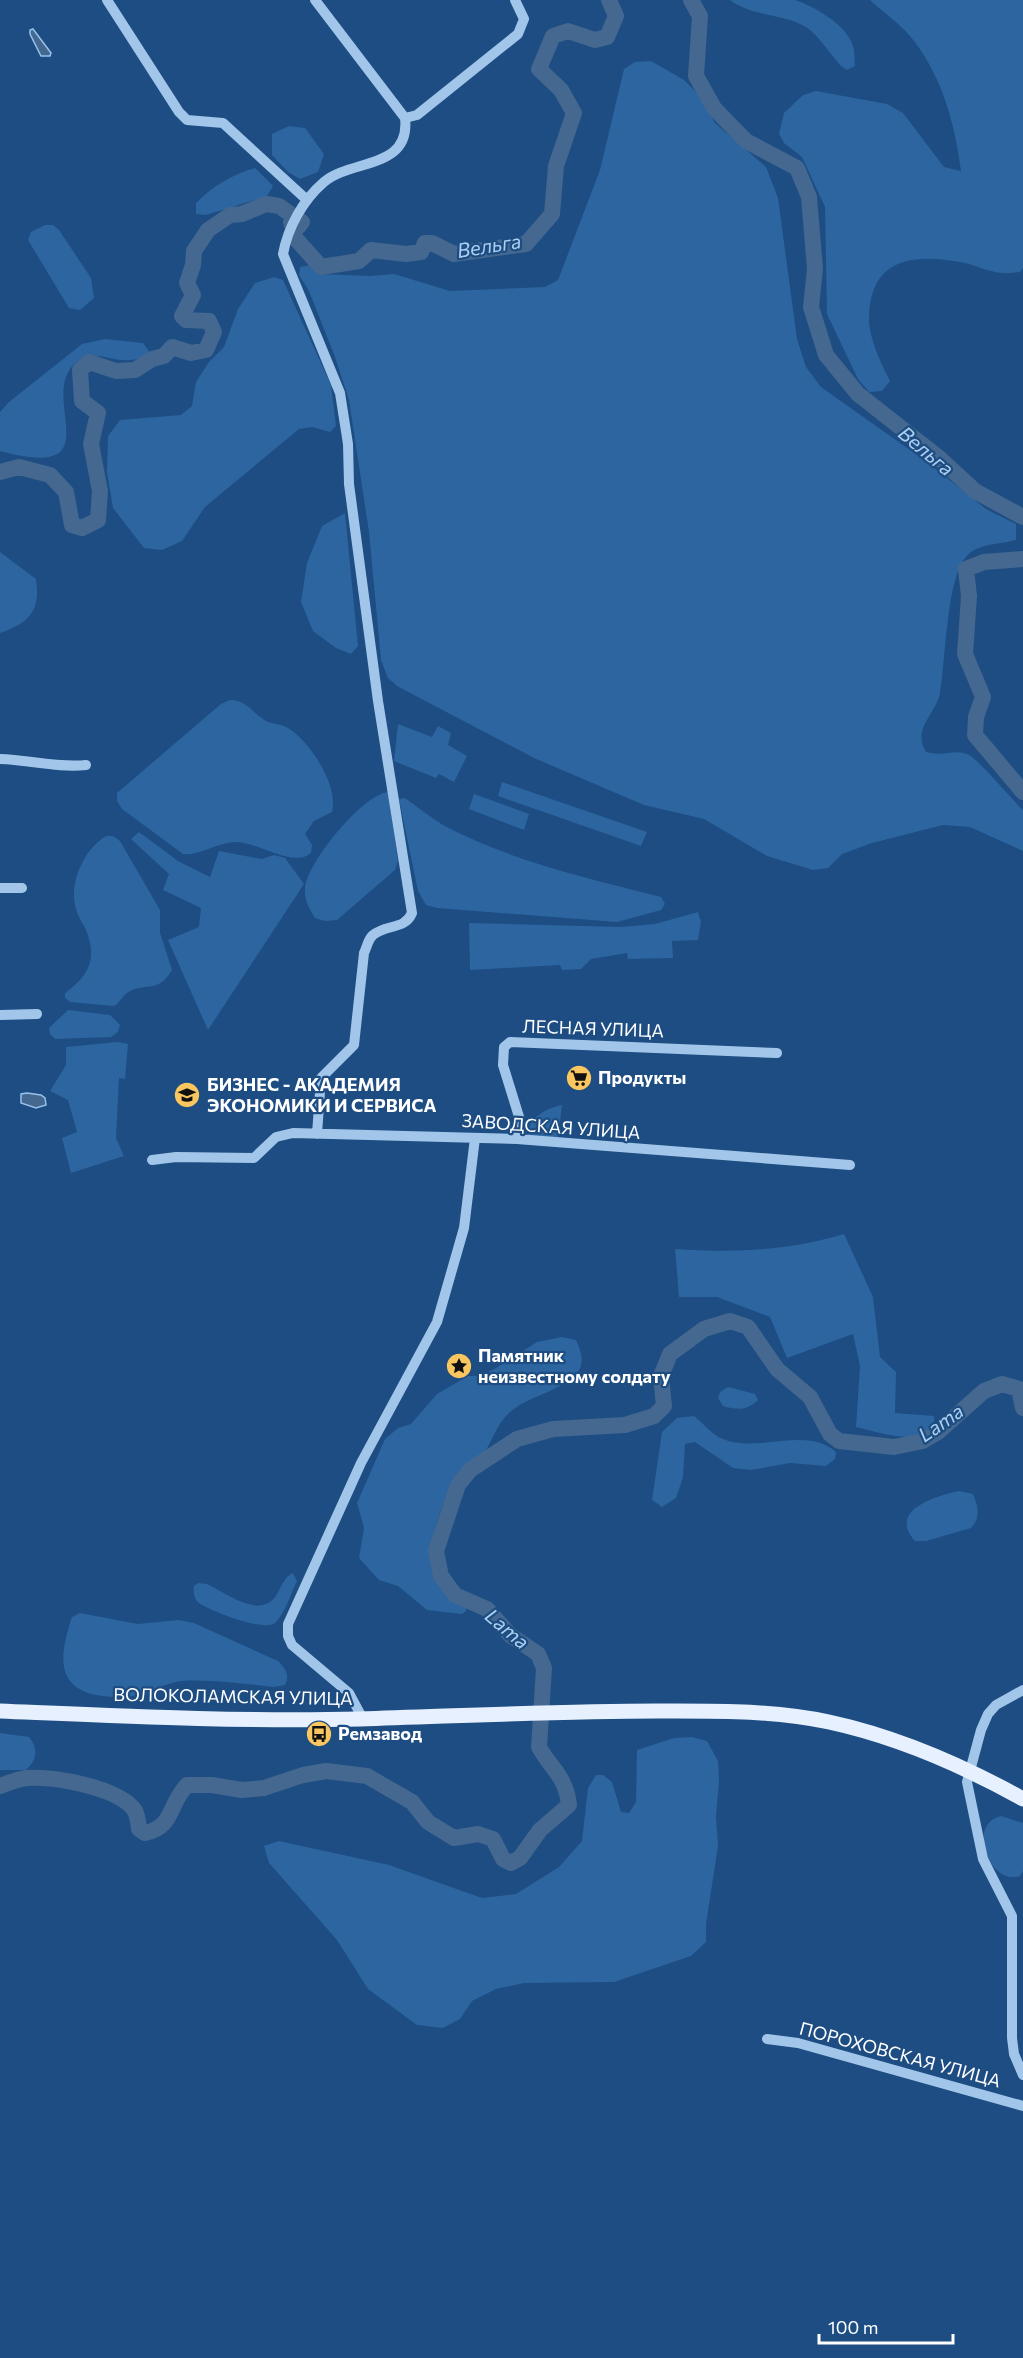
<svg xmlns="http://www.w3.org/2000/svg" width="1023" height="2358" font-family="Commissioner,sans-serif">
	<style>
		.green { fill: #2c659f }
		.water { fill: #44688f; stroke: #95c1eb; stroke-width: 1.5 }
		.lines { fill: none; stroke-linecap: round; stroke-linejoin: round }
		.river { stroke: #44688f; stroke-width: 16 }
		.minor { stroke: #a2c6ea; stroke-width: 10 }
		.major { stroke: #e6f0fe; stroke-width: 15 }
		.labels { text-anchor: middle; stroke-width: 4.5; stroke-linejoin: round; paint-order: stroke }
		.street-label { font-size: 18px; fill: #fff; stroke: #1d4d82 }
		.poi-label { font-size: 18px; font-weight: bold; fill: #fff; stroke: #1d4d82; text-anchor: start }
		.water-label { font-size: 20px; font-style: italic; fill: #adcff1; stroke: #1d4d82 }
	</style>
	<rect width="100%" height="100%" fill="#1d4d82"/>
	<path class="green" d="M730 0H795C814 6 847 25 853 46 855 52 854 59 855 66L847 70 841 66C831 55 819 36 806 27 783 13 752 17 730 0Z
		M870 0H1023V268L1020 272C989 277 981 264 953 261 908 254 871 262 869 316 868 337 881 363 890 381L882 391 869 392 858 379 827 314 825 207 802 157 784 143 779 134 784 113 803 95 816 91 887 104 903 113 944 167 961 171C955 125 943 79 914 41 903 26 884 13 870 0Z
		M651 61 684 80 701 97 715 123 766 167 778 198 797 339 806 367 821 387 927 462 986 509 1016 524V540C999 545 976 543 965 558 946 583 946 660 940 693 935 716 912 728 926 752 944 757 952 749 967 754 977 757 1012 800 1023 810V851L970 827 943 825 872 843 842 854 828 868 813 870 767 856 704 819 644 805 534 758 397 686 388 678 381 660 369 532 349 400 335 357 309 291 299 275 300 267 310 265 321 274 370 276 394 274 450 291 545 287 558 280 600 170 624 69 635 62Z
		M289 126 305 128 324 154 318 172 300 179 288 172 272 155V134Z
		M255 168 273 186 267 196 206 215 196 214V203C211 187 233 174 255 168Z
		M45 225H53L59 230 91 278 94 298 80 310 69 308 28 240 31 232Z
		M274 277 283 280 331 385 336 426 330 432 312 427 299 429 205 507 182 541 162 550 144 548 113 508 107 472 108 436 120 420 181 415 192 406 196 382 209 362 224 347 238 309 255 283Z
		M105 339 143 343 149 351 144 358C137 359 129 361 121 360 111 359 95 353 85 357 25 385 123 484 0 451V412L9 402 82 344Z
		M345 513 358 646 351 654 336 648 313 631 301 602 307 563 322 526Z
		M0 552 36 579C41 611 29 623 0 633Z
		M230 700C247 700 252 713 266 721 272 724 282 724 288 728 310 741 339 786 332 812L314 821 305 834 312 845 311 853C294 868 259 843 237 842 218 842 200 856 183 854L122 809 117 801V793L221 704Z
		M398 724 432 737 438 726 451 733 448 745 467 756 454 782 439 774 436 778 394 761Z
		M502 782 647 832 641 846 498 796Z
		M388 792 398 861 395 870 337 920 325 921 315 918C309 909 304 899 305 888 307 863 362 795 388 792Z
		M474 794 529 814 524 830 469 809Z
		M405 798C418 807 430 817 443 825 510 861 588 878 661 897L665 904 661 910 617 922 437 908 426 905 418 891 399 799Z
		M139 832 178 861 210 877 219 851 262 859 274 855 285 858 304 884 208 1030 168 940 199 927 201 908 163 890 169 874 131 839Z
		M106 836H113L120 841 160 910V933L172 970C157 995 146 981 127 993 122 996 120 1003 114 1006L70 1002 65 998V993C88 976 98 960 86 930 83 923 78 917 76 909 68 884 84 849 106 836Z
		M698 912 701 922 698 940 672 941 673 958 628 959 627 953 591 959 581 969 562 970 560 965 470 970 469 923 621 927 655 924Z
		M68 1010 110 1015 120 1025 118 1032 111 1037 55 1039 50 1034 49 1028Z
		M118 1042 128 1044 125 1079 119 1078 116 1138 124 1156 71 1173 62 1138 77 1132 68 1100 50 1091 66 1065V1047Z
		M562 1105 558 1138 529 1137C524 1119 547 1108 562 1105Z
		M844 1234 873 1297 880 1357 896 1372 895 1413 934 1416V1427C914 1446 879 1432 856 1427L860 1366 853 1334 787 1358 770 1317 717 1297H679L675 1249C734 1253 787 1251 844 1234Z
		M562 1337 576 1340C581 1351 586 1364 576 1374 558 1393 529 1395 509 1413 497 1424 493 1439 485 1452 479 1460 466 1463 460 1472 436 1508 409 1588 466 1606V1611L462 1614 427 1610 398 1586 379 1580 359 1558 364 1528 357 1503 385 1439 398 1428 411 1424 437 1394 468 1376H481L496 1368 537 1342Z
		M728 1387 755 1394 758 1400C747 1411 737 1410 723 1406L718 1398 720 1392Z
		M694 1416C703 1423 712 1435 723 1439 758 1454 806 1425 836 1452L835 1459 826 1466 790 1463 751 1470 733 1468 695 1442 685 1444 683 1477 676 1498 662 1507 652 1500 662 1432 677 1418Z
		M959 1491 973 1494C978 1506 981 1518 971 1528L926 1541H915C887 1510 936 1496 959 1491Z
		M293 1573 297 1581C291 1593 285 1614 275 1623 263 1632 211 1611 199 1603 194 1599 193 1592 194 1586L198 1583 207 1584C226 1593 262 1621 277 1594 281 1587 285 1576 293 1573Z
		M80 1613 138 1624 178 1620 194 1623 278 1661C286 1669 290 1675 285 1685L274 1687C244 1684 212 1679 182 1681 165 1683 149 1693 133 1696 121 1698 107 1697 96 1695 53 1686 61 1650 72 1617Z
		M0 1733 29 1737C39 1749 37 1760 26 1770H0Z
		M692 1737 707 1741 718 1761 719 1781 716 1816 718 1846 706 1924V1942L691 1956 614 1982 524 1983 496 1989 472 2001 460 2019 443 2028 417 2025 368 1989 337 1940 269 1863 264 1846 279 1841 389 1865 482 1898 516 1894 559 1867 582 1841 588 1788 596 1775H603L612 1782 621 1812 629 1813 636 1802 637 1750 674 1738Z
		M1001 1816 1023 1823V1871L1020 1876C989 1886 966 1824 1001 1816Z"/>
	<path class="water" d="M33 29 51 53 50 56H41L30 34V30Z
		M27 1093 41 1095 45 1098 46 1105 36 1108 21 1103V1094Z"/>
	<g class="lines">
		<path class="river" d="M691 0 700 16 696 76 714 108 746 141 797 168 809 197 815 269 811 307 826 355 858 394 938 457 975 491 1023 517
			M0 472 19 467 50 475 66 492 72 525 82 528 98 520 100 491 91 444 98 413 82 401 80 370 89 362 116 371 135 370 152 359 164 356 172 347 191 353 206 350 214 332 209 321 186 320 182 316 193 295 187 283 193 265 194 251 208 230 230 215 242 214 266 204 279 206 302 222 299 226 291 222 296 239 321 267 359 261 371 250 406 254 421 252 425 243H432L454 254 526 244 552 214 556 166 574 113 561 90 539 69 553 36 568 31 595 40 607 37 616 16 609 0
			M1023 559 984 562 966 569 969 596 965 654 983 697 976 717 975 735 1023 792
			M0 1786C8 1783 18 1779 27 1778 54 1776 113 1787 132 1807 138 1813 138 1822 139 1829L145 1833C174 1827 168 1805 187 1785H212L242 1790 264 1788 303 1775 326 1771 367 1776 412 1802 428 1822 454 1838 478 1834 493 1839 503 1859 511 1863 520 1858 540 1830 569 1805C566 1776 551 1769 539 1747L544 1668 538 1654 510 1635 487 1609 455 1595 441 1576 436 1551 458 1485 470 1470 517 1439 553 1429 625 1425 654 1416 664 1406 661 1376 670 1354 704 1329 730 1321 748 1327 777 1369 810 1397 830 1434 839 1441 894 1447 923 1441 938 1432 984 1391 1002 1384 1019 1389 1023 1408"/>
		<path class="minor" d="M107 0 179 112 187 120 223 123 307 200
			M315 0 405 118C411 170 350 159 324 182 303 200 288 227 283 254L340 393 348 444 349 484 378 701 412 913C405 930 386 924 373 935 368 939 367 947 364 953L354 1045 321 1078 317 1134
			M405 118 417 115 518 34 524 19 515 0
			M0 759C29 760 58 768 86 765
			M0 888H22
			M0 1015 37 1014
			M517 1139 520 1120 503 1065 504 1047 510 1042 777 1053
			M152 1160 176 1157 254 1158 276 1137 293 1133 517 1139 850 1165
			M1023 1690 996 1705 988 1714 981 1730 967 1782 983 1859 1012 1916V2038L1014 2054 1023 2075
			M363 1719 349 1693 292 1645 288 1636V1624L361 1463 437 1322 464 1228 475 1138
			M767 2039 798 2043 1023 2106"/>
		<path class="major" d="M0 1711C120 1716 240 1722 360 1719 459 1716 558 1711 658 1711 715 1711 773 1710 829 1722 898 1737 962 1765 1023 1799"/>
	</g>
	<defs>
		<g id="supermarket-disc" transform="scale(1.35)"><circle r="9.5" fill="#fac660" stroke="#1d4d82"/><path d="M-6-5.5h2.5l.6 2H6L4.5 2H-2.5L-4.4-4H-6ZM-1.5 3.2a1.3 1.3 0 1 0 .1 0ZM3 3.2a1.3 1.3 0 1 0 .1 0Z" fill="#111"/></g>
		<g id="university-disc" transform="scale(1.35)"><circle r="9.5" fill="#fac660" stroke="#1d4d82"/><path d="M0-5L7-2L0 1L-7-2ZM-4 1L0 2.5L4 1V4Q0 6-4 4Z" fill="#111"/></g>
		<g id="sight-disc" transform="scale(1.35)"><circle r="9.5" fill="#fac660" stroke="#1d4d82"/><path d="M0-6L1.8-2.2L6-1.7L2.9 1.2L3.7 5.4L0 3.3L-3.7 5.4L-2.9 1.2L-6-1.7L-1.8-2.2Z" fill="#111"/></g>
		<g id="bus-disc" transform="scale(1.35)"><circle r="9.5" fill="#fac660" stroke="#1d4d82"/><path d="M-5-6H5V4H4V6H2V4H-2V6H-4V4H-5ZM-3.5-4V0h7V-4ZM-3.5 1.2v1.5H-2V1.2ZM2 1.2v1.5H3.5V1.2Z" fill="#111"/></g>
	</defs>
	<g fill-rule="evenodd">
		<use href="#supermarket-disc" x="579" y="1078"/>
		<use href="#university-disc" x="187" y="1095"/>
		<use href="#sight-disc" x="459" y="1366"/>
		<use href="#bus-disc" x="319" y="1734"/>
	</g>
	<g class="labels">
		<g class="street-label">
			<text transform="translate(593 1029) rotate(2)" y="6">ЛЕСНАЯ УЛИЦА</text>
			<text transform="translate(551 1127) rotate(4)" y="6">ЗАВОДСКАЯ УЛИЦА</text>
			<text transform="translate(233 1697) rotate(1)" y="6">ВОЛОКОЛАМСКАЯ УЛИЦА</text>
			<text transform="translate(900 2055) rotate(15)" y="6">ПОРОХОВСКАЯ УЛИЦА</text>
		</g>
		<g class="poi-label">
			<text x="598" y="1084">Продукты</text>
			<text x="207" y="1091">БИЗНЕС - АКАДЕМИЯ<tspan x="207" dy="21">ЭКОНОМИКИ И СЕРВИСА</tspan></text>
			<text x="478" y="1362">Памятник<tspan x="478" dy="21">неизвестному солдату</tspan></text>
			<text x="338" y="1740">Ремзавод</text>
		</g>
		<g class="water-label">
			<text transform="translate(489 246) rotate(-9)" y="7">Вельга</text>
			<text transform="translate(926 451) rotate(40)" y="7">Вельга</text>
			<text transform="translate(941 1423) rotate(-35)" y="7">Lama</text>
			<text transform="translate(507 1629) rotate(40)" y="7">Lama</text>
		</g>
	</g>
	<path d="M819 2334v9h134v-9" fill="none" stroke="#ffffff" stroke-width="3"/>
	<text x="828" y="2334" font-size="18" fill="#ffffff" stroke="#1d4d82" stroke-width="4.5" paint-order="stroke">100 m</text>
</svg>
